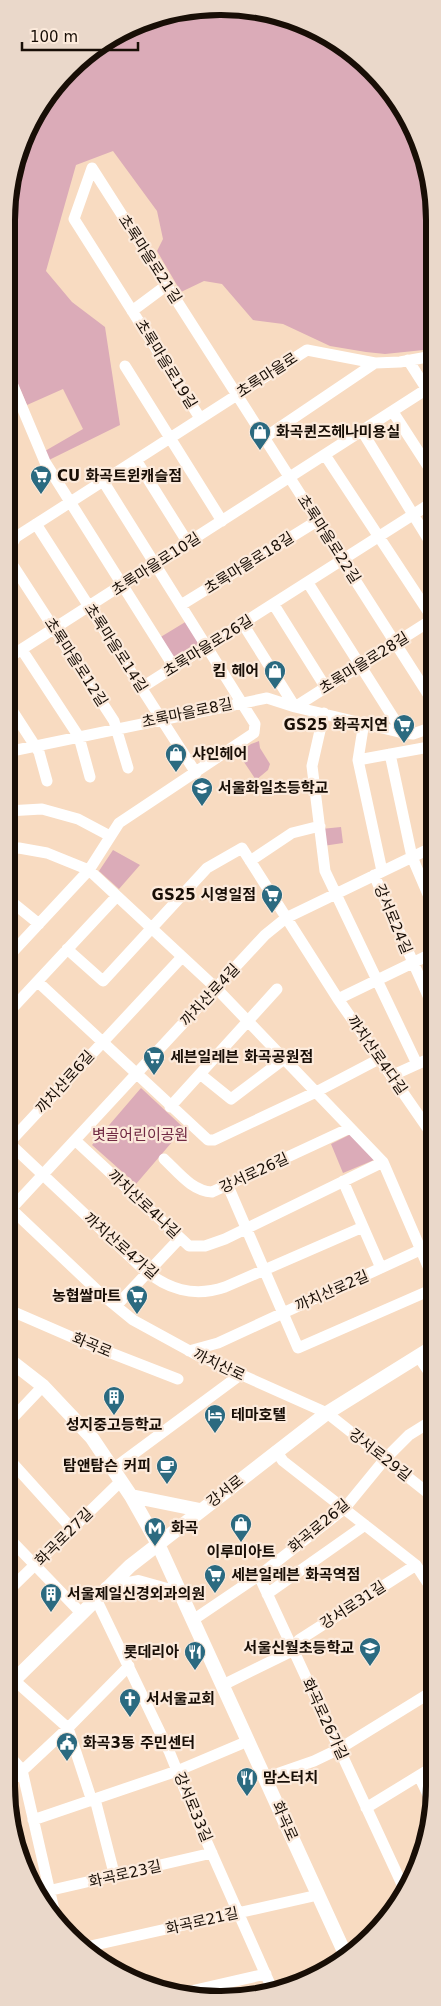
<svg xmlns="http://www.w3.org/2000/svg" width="441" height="2006" font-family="'DejaVu Sans','Noto Sans KR',sans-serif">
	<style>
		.green { fill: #dbabb8 }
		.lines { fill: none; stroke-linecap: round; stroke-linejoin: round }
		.minor { stroke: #fff; stroke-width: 11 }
		.major { stroke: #fff; stroke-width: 14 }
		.labels { text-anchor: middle; stroke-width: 4.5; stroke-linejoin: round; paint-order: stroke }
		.street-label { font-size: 15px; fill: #180e06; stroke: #fceadb }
		.poi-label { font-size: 15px; font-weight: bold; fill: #180e06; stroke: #fceadb; text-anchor: start }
		.park-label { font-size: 15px; fill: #702842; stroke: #fceadb }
		.rim { fill: none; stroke: #180e06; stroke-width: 6 }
	</style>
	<rect width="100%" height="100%" fill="#f8dbc1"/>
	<path class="green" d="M249 8 316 28 372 69 413 126 433 193V318L427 316 425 318 429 325 433 323V349L385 354 366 352 330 346 283 324 253 320 222 284 204 281 181 292 157 251 163 239 157 211 113 151 76 165 46 271 72 302 105 327 120 425 49 460 45 451 83 429 63 389 27 405 8 360V192L35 113 90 50 165 13Z
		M187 621 201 645 174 661 159 638Z
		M259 741 260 748 270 764 268 770 256 780 240 756 246 751 244 749 251 744Z
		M341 827 343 843 323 846 321 829Z
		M113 850 140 865 119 889 99 871Z
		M141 1088 184 1128 136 1184 92 1145Z
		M351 1134 374 1160 343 1173 331 1144Z"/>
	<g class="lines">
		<path class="minor" d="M132 311 167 285
			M408 360 433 399
			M125 366 222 521
			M8 374 45 462 174 667
			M393 412 433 474
			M200 418 74 219 92 168 433 702
			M362 431 433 547
			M264 438 375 363
			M325 455 433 619
			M136 460 188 543
			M36 524 196 773
			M8 551 16 537 307 350 375 363 400 362 433 356
			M8 566 14 567 114 721 128 768
			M308 583 403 733
			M181 605 317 521
			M274 605 326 688
			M243 624 295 707 433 619
			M22 650 79 737 90 777
			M8 658 433 385
			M422 684 433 677
			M141 688 433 502
			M8 704 39 752 47 781
			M324 713 312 766 325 871 417 1064
			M364 722 358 760 382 871
			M7 752 267 698 295 707 403 733 413 734 433 727
			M390 754 412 857 433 906
			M358 760 429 747 433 756
			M7 811 42 809 78 819 110 836
			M7 849 19 848 47 853 89 870 217 989 383 1162 433 1278
			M250 861 292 833 320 826
			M374 875 433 1007
			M7 898 39 924
			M67 949 103 981 207 868 242 848 338 999 433 1136
			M7 958 89 870 119 823 254 733 255 724 103 481
			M38 982 208 1140H214L316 1092 379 1059
			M338 999 433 953
			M7 1014 117 896
			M200 1074 231 1099 284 1059
			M391 1076 433 1057
			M170 1107 277 989
			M7 1141 142 1268C167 1289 193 1298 225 1287L363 1227
			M76 1141 189 1246H205L225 1239 383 1162
			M7 1145 182 957
			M164 1159C179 1173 192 1191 212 1192L350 1128
			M343 1181 381 1268
			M228 1186 298 1348 433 1289
			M7 1205 100 1293 133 1320 197 1355 327 1413 433 1497
			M7 1216 11 1209 265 935 286 918 433 847
			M116 1306 180 1238
			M7 1309 83 1342 178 1379
			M189 1351 218 1343 433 1244
			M418 1356 433 1378
			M7 1424 43 1386
			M276 1451 283 1461 416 1565 433 1591
			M7 1457 72 1529
			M113 1469 240 1375
			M7 1536 81 1613
			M259 1576 406 1893
			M6 1593 121 1481
			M267 1594 365 1525
			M96 1599 169 1751 198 1822 273 1991
			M193 1620 261 1574 344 1509 385 1459 409 1435 433 1420
			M14 1680 68 1728 92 1801
			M223 1685 294 1650 299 1640 416 1565
			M6 1752 22 1770 57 1923
			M419 1776 433 1805
			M265 1778 314 1761 339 1749 433 1691
			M6 1786 68 1728 129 1666
			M95 1799 115 1877
			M366 1808 433 1767
			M33 1820 177 1771 248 1741
			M39 1893 212 1853
			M86 1947 318 1895
			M182 1993 266 1974"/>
		<path class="major" d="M7 1358 43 1386 92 1438 131 1496 158 1544 347 1958
			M131 1496 200 1510
			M107 1588 138 1582 181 1594
			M6 1688 130 1566 327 1413 433 1347"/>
	</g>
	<defs>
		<g id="shop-pin" transform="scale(1.125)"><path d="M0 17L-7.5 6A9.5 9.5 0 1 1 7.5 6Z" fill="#2b6a80" stroke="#fceadb"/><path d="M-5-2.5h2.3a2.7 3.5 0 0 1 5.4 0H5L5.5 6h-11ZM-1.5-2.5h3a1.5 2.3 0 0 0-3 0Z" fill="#fff"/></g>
		<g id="supermarket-pin" transform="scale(1.125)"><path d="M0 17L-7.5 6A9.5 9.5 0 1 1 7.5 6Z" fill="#2b6a80" stroke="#fceadb"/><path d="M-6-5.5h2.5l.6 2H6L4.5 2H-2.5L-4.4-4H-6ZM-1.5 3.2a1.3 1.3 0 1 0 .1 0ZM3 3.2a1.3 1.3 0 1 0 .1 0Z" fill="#fff"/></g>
		<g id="school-pin" transform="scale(1.125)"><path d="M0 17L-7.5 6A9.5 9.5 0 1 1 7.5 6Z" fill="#2b6a80" stroke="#fceadb"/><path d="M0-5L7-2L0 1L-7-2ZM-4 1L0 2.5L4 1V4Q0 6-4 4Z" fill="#fff"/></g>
		<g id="building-pin" transform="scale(1.125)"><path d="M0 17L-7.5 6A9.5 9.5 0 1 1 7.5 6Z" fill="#2b6a80" stroke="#fceadb"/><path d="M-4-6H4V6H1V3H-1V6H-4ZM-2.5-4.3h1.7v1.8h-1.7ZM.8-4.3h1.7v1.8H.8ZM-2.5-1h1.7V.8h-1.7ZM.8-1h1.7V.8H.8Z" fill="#fff"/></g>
		<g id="hotel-pin" transform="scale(1.125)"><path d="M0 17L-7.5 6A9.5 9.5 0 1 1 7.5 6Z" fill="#2b6a80" stroke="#fceadb"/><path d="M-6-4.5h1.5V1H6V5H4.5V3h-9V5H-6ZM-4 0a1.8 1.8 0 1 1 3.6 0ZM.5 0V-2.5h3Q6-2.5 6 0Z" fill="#fff"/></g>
		<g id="cafe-pin" transform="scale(1.125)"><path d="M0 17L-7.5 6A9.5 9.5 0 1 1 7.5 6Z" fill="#2b6a80" stroke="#fceadb"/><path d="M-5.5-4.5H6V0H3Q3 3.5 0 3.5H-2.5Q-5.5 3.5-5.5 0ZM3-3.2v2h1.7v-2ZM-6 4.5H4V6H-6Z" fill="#fff"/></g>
		<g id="metro-pin" transform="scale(1.125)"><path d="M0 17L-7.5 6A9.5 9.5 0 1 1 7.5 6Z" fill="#2b6a80" stroke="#fceadb"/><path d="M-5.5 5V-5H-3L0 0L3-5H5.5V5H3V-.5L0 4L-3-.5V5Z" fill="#fff"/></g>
		<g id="restaurant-pin" transform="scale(1.125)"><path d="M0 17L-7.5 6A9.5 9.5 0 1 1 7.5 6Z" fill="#2b6a80" stroke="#fceadb"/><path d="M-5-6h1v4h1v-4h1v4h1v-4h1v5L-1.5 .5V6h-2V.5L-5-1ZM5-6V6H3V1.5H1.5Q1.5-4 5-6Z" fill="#fff"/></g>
		<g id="church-pin" transform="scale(1.125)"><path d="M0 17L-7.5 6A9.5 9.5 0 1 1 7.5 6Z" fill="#2b6a80" stroke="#fceadb"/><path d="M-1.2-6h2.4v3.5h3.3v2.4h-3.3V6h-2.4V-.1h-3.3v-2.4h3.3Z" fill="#fff"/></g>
		<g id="civic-pin" transform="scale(1.125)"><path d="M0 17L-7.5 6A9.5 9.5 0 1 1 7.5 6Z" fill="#2b6a80" stroke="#fceadb"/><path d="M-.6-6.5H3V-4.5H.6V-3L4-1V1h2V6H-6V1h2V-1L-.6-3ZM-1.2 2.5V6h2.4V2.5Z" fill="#fff"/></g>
	</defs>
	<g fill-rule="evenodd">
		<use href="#shop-pin" x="260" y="432"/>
		<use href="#supermarket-pin" x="41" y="476"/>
		<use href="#shop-pin" x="275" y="671"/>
		<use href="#supermarket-pin" x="404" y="725"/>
		<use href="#shop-pin" x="176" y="754"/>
		<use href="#school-pin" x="202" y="788"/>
		<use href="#supermarket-pin" x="272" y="895"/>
		<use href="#supermarket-pin" x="154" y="1057"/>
		<use href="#supermarket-pin" x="137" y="1296"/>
		<use href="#building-pin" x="114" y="1397"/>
		<use href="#hotel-pin" x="215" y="1415"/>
		<use href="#cafe-pin" x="167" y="1466"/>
		<use href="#shop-pin" x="241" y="1524"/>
		<use href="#metro-pin" x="155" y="1528"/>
		<use href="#supermarket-pin" x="215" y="1575"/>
		<use href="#building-pin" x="51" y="1594"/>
		<use href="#school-pin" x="370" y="1648"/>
		<use href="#restaurant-pin" x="195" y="1652"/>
		<use href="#church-pin" x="130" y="1699"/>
		<use href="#civic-pin" x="67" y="1743"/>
		<use href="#restaurant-pin" x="247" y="1778"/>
	</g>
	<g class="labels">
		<g class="street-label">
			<text transform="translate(150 259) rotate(57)" y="5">초록마을로21길</text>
			<text transform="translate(166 364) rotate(58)" y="5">초록마을로19길</text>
			<text transform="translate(267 375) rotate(-33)" y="5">초록마을로</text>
			<text transform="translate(329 539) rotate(57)" y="5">초록마을로22길</text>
			<text transform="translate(249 563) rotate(-32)" y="5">초록마을로18길</text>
			<text transform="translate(156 564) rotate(-33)" y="5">초록마을로10길</text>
			<text transform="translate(208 646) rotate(-32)" y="5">초록마을로26길</text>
			<text transform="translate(116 648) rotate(57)" y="5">초록마을로14길</text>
			<text transform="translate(76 662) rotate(57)" y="5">초록마을로12길</text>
			<text transform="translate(364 663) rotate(-32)" y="5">초록마을로28길</text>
			<text transform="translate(187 713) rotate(-12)" y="5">초록마을로8길</text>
			<text transform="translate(393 919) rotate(67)" y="5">강서로24길</text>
			<text transform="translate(210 995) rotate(-47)" y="5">까치산로4길</text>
			<text transform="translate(377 1055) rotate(55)" y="5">까치산로4다길</text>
			<text transform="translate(65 1082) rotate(-48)" y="5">까치산로6길</text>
			<text transform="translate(254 1173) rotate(-25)" y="5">강서로26길</text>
			<text transform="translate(144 1204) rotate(43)" y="5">까치산로4나길</text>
			<text transform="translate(121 1246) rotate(41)" y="5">까치산로4가길</text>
			<text transform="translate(332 1291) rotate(-24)" y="5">까치산로2길</text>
			<text transform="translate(92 1345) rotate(22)" y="5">화곡로</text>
			<text transform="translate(219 1365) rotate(25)" y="5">까치산로</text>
			<text transform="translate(380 1455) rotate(38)" y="5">강서로29길</text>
			<text transform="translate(225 1491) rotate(-38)" y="5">강서로</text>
			<text transform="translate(319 1526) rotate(-40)" y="5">화곡로26길</text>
			<text transform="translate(64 1537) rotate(-45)" y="5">화곡로27길</text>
			<text transform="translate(353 1605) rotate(-33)" y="5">강서로31길</text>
			<text transform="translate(325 1719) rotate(65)" y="5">화곡로26가길</text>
			<text transform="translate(193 1807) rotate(67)" y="5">강서로33길</text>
			<text transform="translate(285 1821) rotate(66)" y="5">화곡로</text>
			<text transform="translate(125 1874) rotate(-13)" y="5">화곡로23길</text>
			<text transform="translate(202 1921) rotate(-13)" y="5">화곡로21길</text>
		</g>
		<g class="poi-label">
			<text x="276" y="437">화곡퀸즈헤나미용실</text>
			<text x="57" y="481">CU 화곡트윈캐슬점</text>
			<text x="259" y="676" text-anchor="end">킴 헤어</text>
			<text x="388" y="730" text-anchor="end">GS25 화곡지연</text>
			<text x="192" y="759">샤인헤어</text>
			<text x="218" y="793">서울화일초등학교</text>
			<text x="256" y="900" text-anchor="end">GS25 시영일점</text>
			<text x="170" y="1062">세븐일레븐 화곡공원점</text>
			<text x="121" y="1301" text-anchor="end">농협쌀마트</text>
			<text x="231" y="1420">테마호텔</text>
			<text x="114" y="1430" text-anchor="middle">성지중고등학교</text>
			<text x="151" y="1471" text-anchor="end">탐앤탐슨 커피</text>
			<text x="171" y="1533">화곡</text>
			<text x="241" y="1557" text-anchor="middle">이루미아트</text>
			<text x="231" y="1580">세븐일레븐 화곡역점</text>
			<text x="67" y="1599">서울제일신경외과의원</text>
			<text x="354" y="1653" text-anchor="end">서울신월초등학교</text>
			<text x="179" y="1657" text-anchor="end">롯데리아</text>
			<text x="146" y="1704">서서울교회</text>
			<text x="83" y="1748">화곡3동 주민센터</text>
			<text x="263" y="1783">맘스터치</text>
		</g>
		<g class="park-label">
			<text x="140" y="1140">볏골어린이공원</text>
		</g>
	</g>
	<path d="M0 0H441V2006H0ZM220 15H221A205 205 0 0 1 426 220V1786A205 205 0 0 1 221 1991H220A205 205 0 0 1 15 1786V220A205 205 0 0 1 220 15Z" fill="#ead8ca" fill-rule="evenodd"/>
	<path class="rim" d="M220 15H221A205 205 0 0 1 426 220V1786A205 205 0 0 1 221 1991H220A205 205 0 0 1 15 1786V220A205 205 0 0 1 220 15Z"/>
	<path d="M22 42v8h116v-8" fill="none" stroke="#180e06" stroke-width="2.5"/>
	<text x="30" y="42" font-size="15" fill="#180e06" stroke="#fceadb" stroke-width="4" paint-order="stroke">100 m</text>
</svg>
